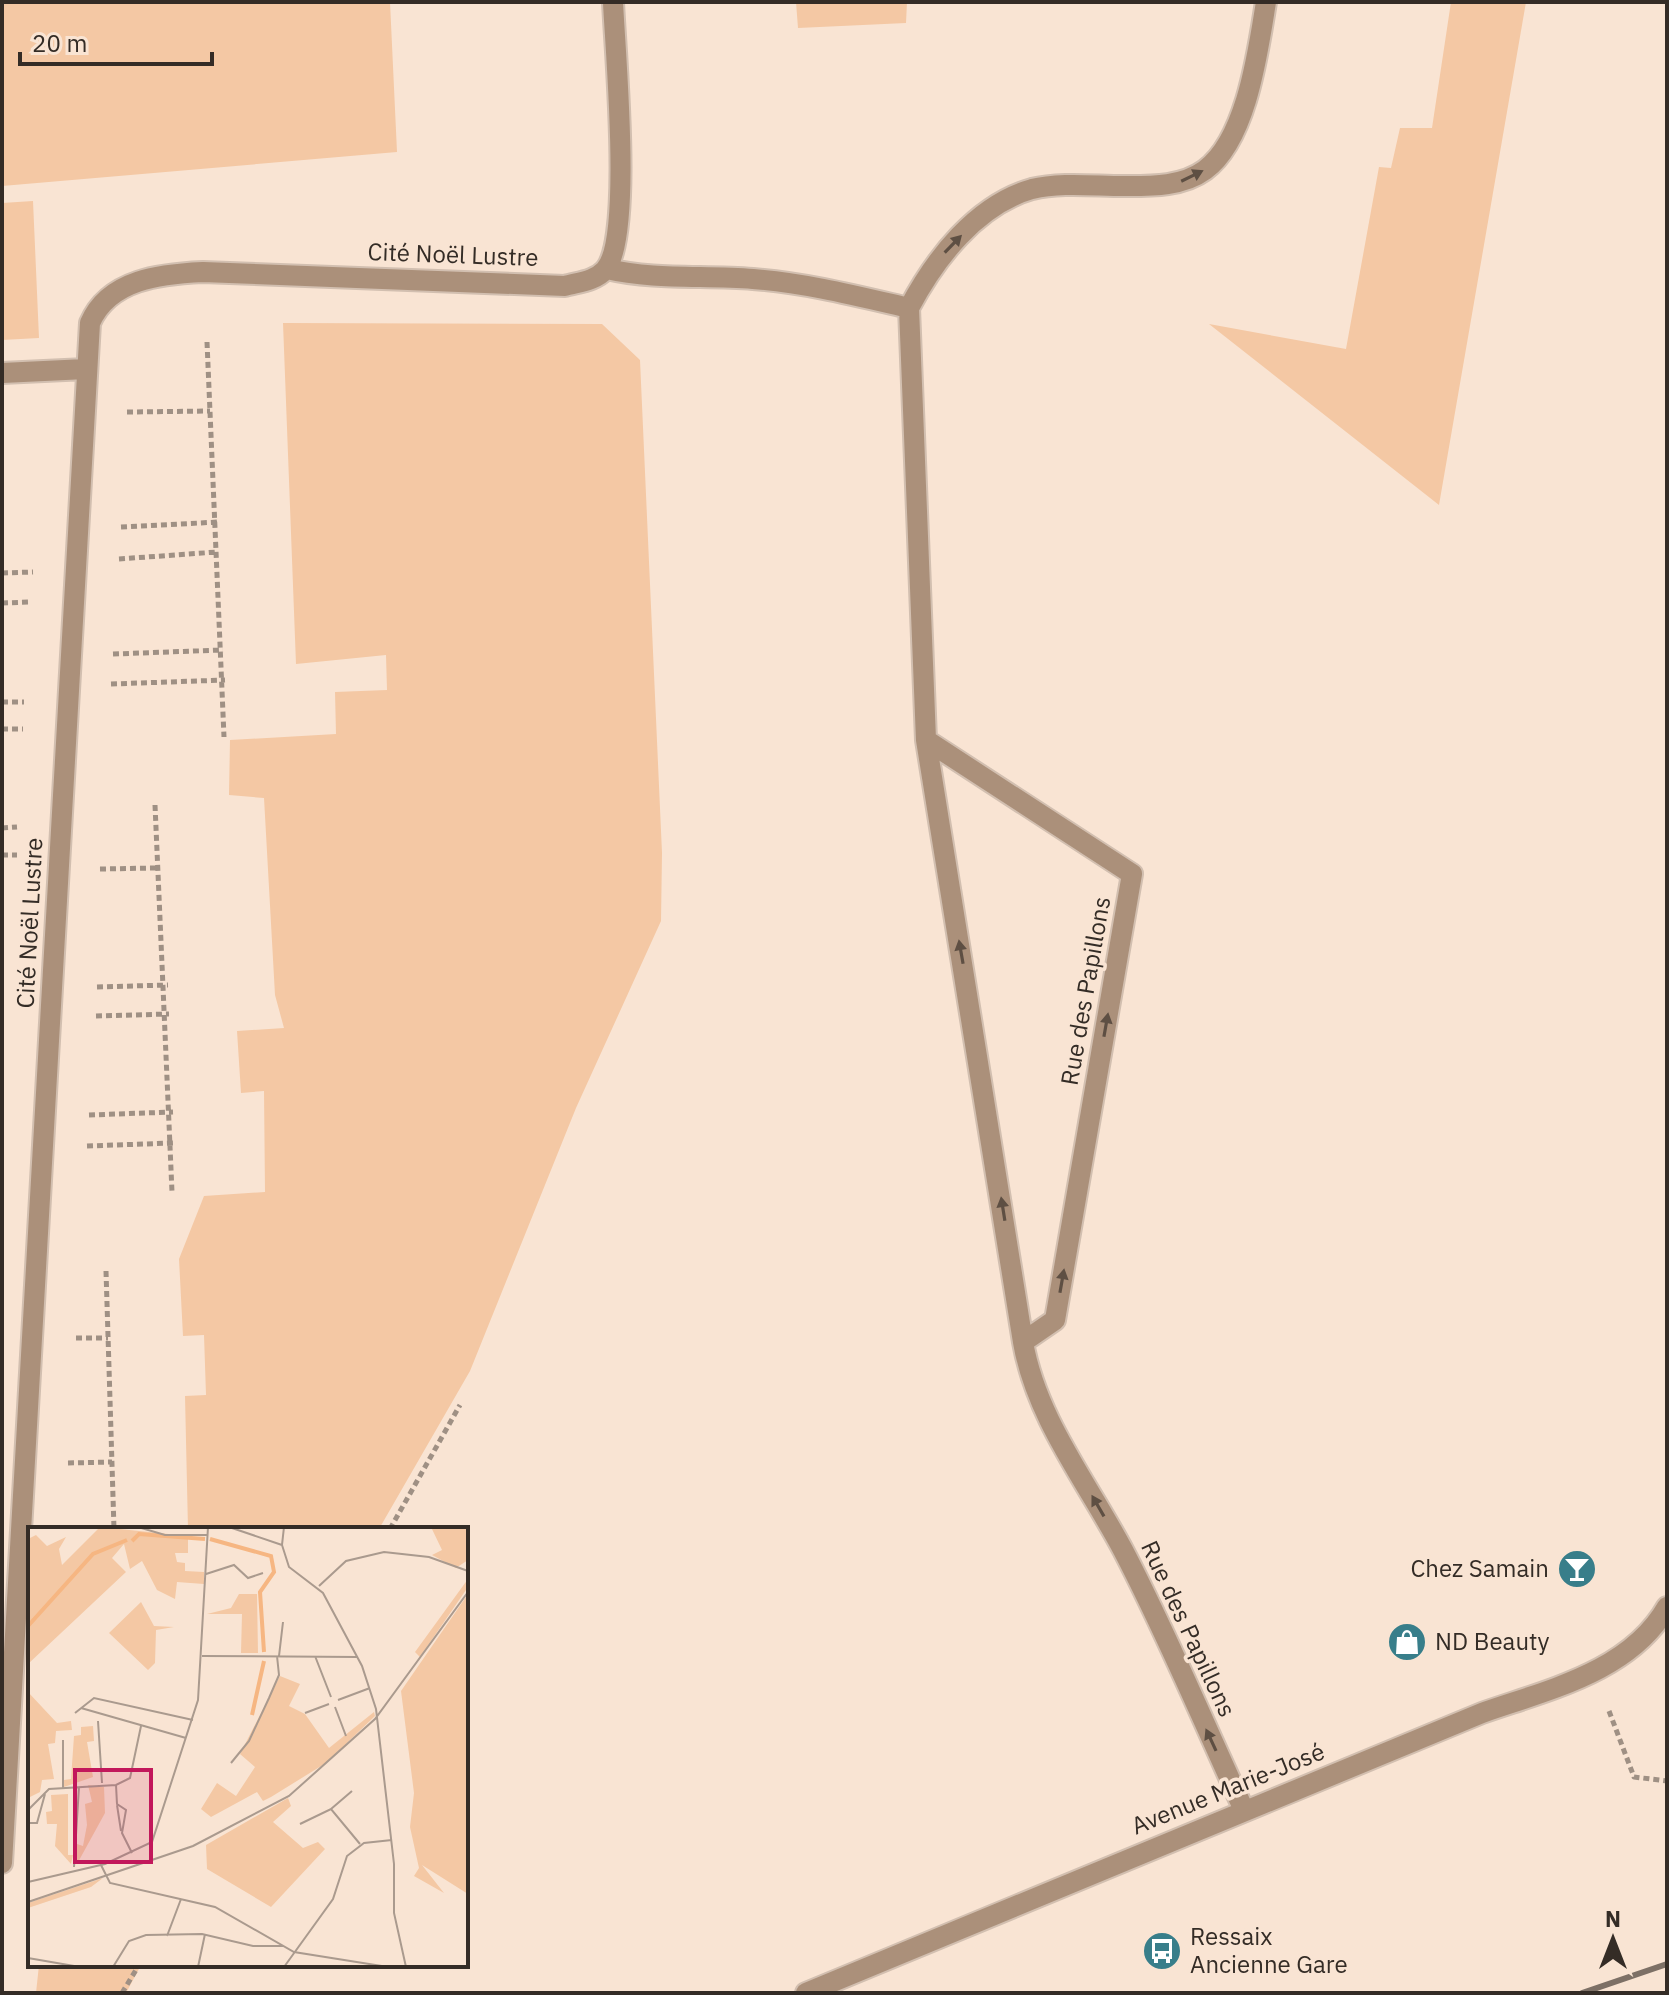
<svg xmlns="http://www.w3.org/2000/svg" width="1669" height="1995" font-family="'IBM Plex Sans',sans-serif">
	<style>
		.green { fill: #f4c8a4 }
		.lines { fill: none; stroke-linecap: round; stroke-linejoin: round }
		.minor-casing { stroke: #d2bfb0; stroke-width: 24 }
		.path { stroke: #9f9084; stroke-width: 5; stroke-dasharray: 6 4; stroke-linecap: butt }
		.minor { stroke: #ab907a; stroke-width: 20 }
		.rail { stroke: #7d7066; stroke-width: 6 }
		.oneway { fill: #5e4f43 }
		.labels { text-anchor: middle; stroke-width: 7; stroke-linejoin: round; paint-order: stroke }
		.street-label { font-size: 24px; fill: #342c26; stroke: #f9e4d3 }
		.poi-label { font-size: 24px; fill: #342c26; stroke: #f9e4d3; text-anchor: start }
		.inset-river { fill: none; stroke: #f6b682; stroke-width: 4 }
		.inset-road { fill: none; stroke: #aa9a8e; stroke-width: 2 }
		.view { fill: #c2185b; fill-opacity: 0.15; stroke: #c2185b; stroke-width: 4 }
		.inset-edge { fill: none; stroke: #342c26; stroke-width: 4 }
	</style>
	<rect width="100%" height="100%" fill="#f9e4d3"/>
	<path class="green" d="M2 2H390L397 152 2 186Z
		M796 2H907L906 23 798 28Z
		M1451 2H1526L1439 505 1209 324 1346 349 1379 167 1391 168 1400 128H1432Z
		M33 201 39 338 2 340V203Z
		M283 323 602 324 640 360 662 853 661 921 576 1108 470 1371 379 1529H188L185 1396 206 1395 204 1335 183 1336 179 1259 204 1196 265 1192 264 1091 241 1093 237 1031 284 1028 275 995 264 798 229 795 230 740 336 734 335 692 387 690 386 655 296 664Z
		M39 1965H141L126 1993H36Z"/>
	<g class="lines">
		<g class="minor-casing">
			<path id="minor" d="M607 269C654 280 704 275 753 279 806 283 857 296 909 308
				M2 373 86 369
				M926 740 1023 1342
				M1244 1810C1204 1724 1167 1634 1123 1550 1087 1482 1036 1418 1023 1342L1055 1320 1132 874 926 740 909 308C935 259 976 205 1032 189 1060 182 1095 186 1123 186 1150 186 1182 187 1205 170 1247 139 1258 51 1266 2
				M2 1863 90 323C109 279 161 274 203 272L565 286C579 282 595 281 605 270 633 239 615 50 613 2
				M806 1993 1482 1713C1547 1690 1630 1672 1667 1607"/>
		</g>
		<path class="path" d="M207 342 224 737
			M127 412 210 411
			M121 527 219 522
			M119 559 217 552
			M2 573 33 572
			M2 603 30 602
			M113 654 223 650
			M111 684 225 680
			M2 702H24
			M2 729H23
			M155 805 172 1192
			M2 828 17 827
			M2 855H17
			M100 869 157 868
			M97 987 168 985
			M96 1016 169 1014
			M89 1115 173 1112
			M87 1146 173 1143
			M106 1271 114 1529
			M76 1338H108
			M68 1463 112 1462
			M390 1529 460 1405
			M1609 1711 1634 1777 1667 1781
			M122 1993 139 1965"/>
		<use href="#minor" class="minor"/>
		<path class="rail" d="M1582 1993 1667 1964"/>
	</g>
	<defs><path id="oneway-solid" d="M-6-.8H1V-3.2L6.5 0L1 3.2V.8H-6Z" transform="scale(2)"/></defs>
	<g class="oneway">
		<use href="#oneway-solid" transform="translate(1192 176) rotate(-26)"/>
		<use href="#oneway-solid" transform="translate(953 244) rotate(-46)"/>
		<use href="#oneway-solid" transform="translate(961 952) rotate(-100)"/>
		<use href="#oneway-solid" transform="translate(1106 1025) rotate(-80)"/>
		<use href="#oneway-solid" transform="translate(1003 1209) rotate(-99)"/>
		<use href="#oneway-solid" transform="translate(1062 1281) rotate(-80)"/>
		<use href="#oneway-solid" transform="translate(1098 1506) rotate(-120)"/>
		<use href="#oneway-solid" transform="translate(1211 1740) rotate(-115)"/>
	</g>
	<defs>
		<g id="bar-disc" transform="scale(2)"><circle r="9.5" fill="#387e8a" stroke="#f9e4d3"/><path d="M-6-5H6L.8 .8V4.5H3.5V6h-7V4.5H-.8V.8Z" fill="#fff"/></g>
		<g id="shop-disc" transform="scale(2)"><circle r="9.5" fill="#387e8a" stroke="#f9e4d3"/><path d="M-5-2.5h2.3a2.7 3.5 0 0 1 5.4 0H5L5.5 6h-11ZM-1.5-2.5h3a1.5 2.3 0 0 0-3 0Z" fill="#fff"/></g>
		<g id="bus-disc" transform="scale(2)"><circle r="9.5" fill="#387e8a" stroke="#f9e4d3"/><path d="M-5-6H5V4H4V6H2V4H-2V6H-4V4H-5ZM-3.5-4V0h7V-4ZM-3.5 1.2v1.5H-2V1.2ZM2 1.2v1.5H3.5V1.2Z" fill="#fff"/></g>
	</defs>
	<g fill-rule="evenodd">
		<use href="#bar-disc" x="1577" y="1569"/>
		<use href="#shop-disc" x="1407" y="1642"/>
		<use href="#bus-disc" x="1162" y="1951"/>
	</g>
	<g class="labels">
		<g class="street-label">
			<text transform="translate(453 255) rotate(2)" y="8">Cité Noël Lustre</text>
			<text transform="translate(30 923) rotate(-87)" y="8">Cité Noël Lustre</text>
			<text transform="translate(1086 991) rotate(-80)" y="8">Rue des Papillons</text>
			<text transform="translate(1188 1629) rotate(65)" y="8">Rue des Papillons</text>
			<text transform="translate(1228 1789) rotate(-22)" y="8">Avenue Marie-José</text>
		</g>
		<g class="poi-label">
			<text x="1549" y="1577" text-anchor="end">Chez Samain</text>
			<text x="1435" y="1650">ND Beauty</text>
			<text x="1190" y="1945">Ressaix<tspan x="1190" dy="28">Ancienne Gare</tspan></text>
		</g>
	</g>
	<g transform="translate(28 1527)">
		<rect width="440" height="440" fill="#f9e4d3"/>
		<path d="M72 0 160 9V26H147L149 35 157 36V44L176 45V57L149 55 147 72 129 63 114 34 102 42 96 17 84 31 98 45 0 137V12L8 8 19 19 38 10 31 22 34 38ZM403 0H440V33L428 41 404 28 414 23ZM440 52V60L392 130 387 125ZM211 67H229L230 126H213L214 87H179L203 81ZM440 67V367L394 338 416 366 386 349 391 341 382 300 386 266 373 164ZM113 75 126 99 146 100 128 103 127 136 120 143 81 106ZM252 149 272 157 261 179 277 187 301 221 346 185 347 189 298 236 243 270 235 274 229 265 183 290 173 282 189 256 208 269 227 240 212 227ZM0 165 29 196 43 194 44 203 28 204 27 216 20 217 26 252 14 253 12 265 0 271ZM65 199 66 214 59 215 65 250 36 260V253L43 252 46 209 53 208V200ZM60 258 76 260 77 286 49 337V317L55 319 59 298 57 277 64 275ZM40 267V328H45L43 337 27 319 29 297H19L18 285 24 284 23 268ZM260 271 263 279 245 295 275 321 290 315 297 322 243 380 179 342 178 318ZM75 351 63 360 0 381V376Z" fill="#f4c8a4"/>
		<path class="inset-river" d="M182 12 243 29 246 45 232 65 236 125M104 14 111 7 177 12M0 99 65 27 99 13M224 188 236 134"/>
		<path class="inset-road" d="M110 0 137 8H179M201 0 254 18M256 0 254 18 261 40 295 66 334 139 348 182 366 337V386L378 440M178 47 206 38 220 51 235 46M291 59 318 34 356 25 401 30 440 44M174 129 329 130M251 129 255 95M287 129 303 170M310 173 342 161M307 180 318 209M53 181 158 211M47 186 66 171 165 193M277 186 301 177M70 194 74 256M35 213V261M203 236 221 214 241 171 251 148 249 129M88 258 89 277 98 283 94 306 104 326M89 278 93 304M303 282 324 264M0 283 21 262 88 258 102 251 113 199M0 296H9L17 267M272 297 303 282 332 317M73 338 82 356 187 380 266 425 360 440M46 340 51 260M0 355 77 337 124 315 170 173 180 0M0 375 165 319 261 269 347 192 440 65M139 409 153 372M0 431 52 440M85 440 101 414 118 408 174 407 225 419H255M170 440 177 407M256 440 305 372 319 329 336 316 364 313"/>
		<path class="view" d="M47 243H123V335H47Z"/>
		<rect width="440" height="440" class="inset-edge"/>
	</g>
	<rect width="1669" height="1995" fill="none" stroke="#342c26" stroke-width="8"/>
	<g transform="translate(1613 1939)" stroke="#f9e4d3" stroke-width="6" paint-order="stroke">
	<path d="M0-6L14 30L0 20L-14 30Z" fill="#342c26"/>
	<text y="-12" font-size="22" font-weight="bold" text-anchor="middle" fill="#342c26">N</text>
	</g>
	<path d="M20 52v12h192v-12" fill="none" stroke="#342c26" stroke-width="4"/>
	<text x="32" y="52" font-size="24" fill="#342c26" stroke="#f9e4d3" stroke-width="6" paint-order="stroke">20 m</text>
</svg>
